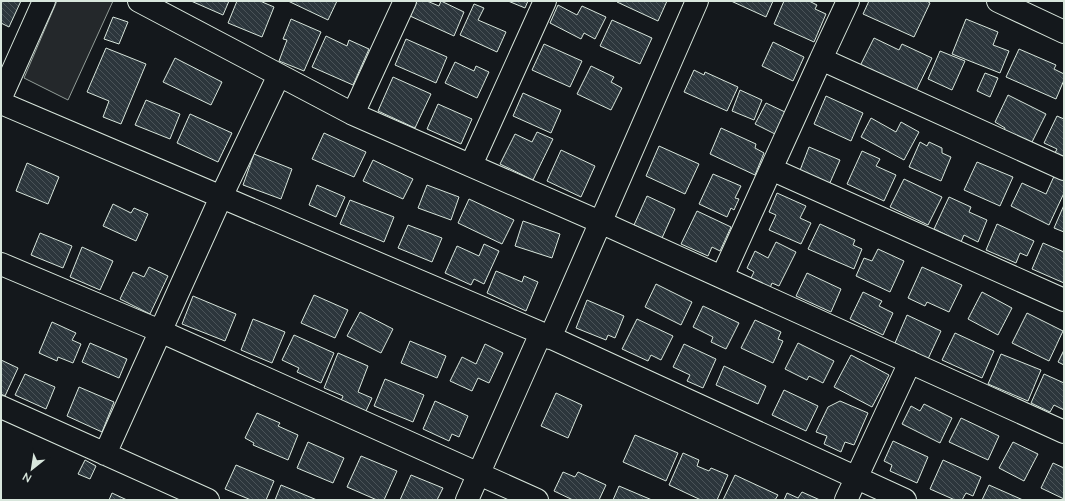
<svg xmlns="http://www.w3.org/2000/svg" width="1065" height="501" font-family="'Nunito Sans',sans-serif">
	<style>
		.parking { fill: #24282b; stroke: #939e99 }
		.building { fill: url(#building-back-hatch); stroke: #d8e6dc }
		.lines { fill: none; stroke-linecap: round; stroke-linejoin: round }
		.minor-casing { stroke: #d8e6dc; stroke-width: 24 }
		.minor { stroke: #14181c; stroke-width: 22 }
	</style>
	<defs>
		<pattern id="building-back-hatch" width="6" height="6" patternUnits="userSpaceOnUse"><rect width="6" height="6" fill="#2c363c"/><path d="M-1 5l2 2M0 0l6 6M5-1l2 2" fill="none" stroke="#4a5358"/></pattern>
	</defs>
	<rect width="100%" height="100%" fill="#14181c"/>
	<path class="parking" d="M57 1H113L68 100 24 78Z"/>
	<path class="building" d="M1 1H21L9 27 1 23Z
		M191 1H229L223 15Z
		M237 1H260L274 7 262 37 228 23Z
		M288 1H337L328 20Z
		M417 1H427L439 6 441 1 464 12 454 36 410 16Z
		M508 1H528L525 8Z
		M617 1H667L658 21 617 2Z
		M731 1H773L766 17Z
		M784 1H809L817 5 815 9 826 14 814 42 774 24Z
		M869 1H927L930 3 914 37 863 14Z
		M474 4 484 8 478 20 506 32 497 52 460 35Z
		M558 5 577 15 582 6 606 17 595 39 584 33 581 39 550 23Z
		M113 17 128 22 119 44 104 39Z
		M291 19 321 32 304 71 279 61 287 40 283 39Z
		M966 19 998 32 993 45 1009 51 1000 73 952 54Z
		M612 20 652 38 640 64 600 46Z
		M326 36 347 46 349 40 369 49 353 85 312 67Z
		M874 38 899 50 902 44 932 58 915 93 860 66Z
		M406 39 447 57 436 83 395 65Z
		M773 42 804 57 793 81 762 66Z
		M544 44 582 61 570 87 532 70Z
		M106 48 146 64 121 124 103 117 109 101 87 92Z
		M1019 49 1056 65 1054 69 1064 74V80L1056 99 1006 77Z
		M940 51 965 61 952 90 928 79Z
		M175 58 222 82 211 105 163 82Z
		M455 62 474 71 476 66 489 72 477 98 445 83Z
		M591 66 614 77 611 82 622 88 611 110 577 94Z
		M694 70 704 75 705 72 738 87 727 111 684 92Z
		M985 73 998 78 990 97 977 91Z
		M393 77 431 94 415 128 378 111Z
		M740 90 762 100 754 120 732 111Z
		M523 93 561 110 551 133 513 116Z
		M1008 95 1046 114 1031 144 1004 131 1005 128 995 122Z
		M826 96 863 113 851 141 814 124Z
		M146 100 180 114 170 139 135 125Z
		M766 103 785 112 775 134 755 124Z
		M438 104 472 119 461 144 427 129Z
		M190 114 232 133 218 162 177 143Z
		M1057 116 1064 119V159L1054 155 1057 149 1044 143Z
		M871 118 896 132 901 122 919 132 904 160 861 137Z
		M721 128 756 144 755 148 764 153 755 175 710 154Z
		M537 132 553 139 533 180 500 164 515 134 532 142Z
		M324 133 366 152 354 177 312 159Z
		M920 142 927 146 929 142 942 148V153L951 157 941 181 909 167Z
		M659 146 699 164 685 194 646 176Z
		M809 147 840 160 829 185 799 173Z
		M561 150 595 166 581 197 547 181Z
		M862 151 880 159 876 166 896 175 884 201 847 184Z
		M254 154 292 169 281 199 243 185Z
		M373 160 413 179 403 199 363 181Z
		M977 162 1013 177 1000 206 964 190Z
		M27 163 59 177 48 204 16 191Z
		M713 174 741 186 735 198 739 199 734 210 731 208 727 217 699 204Z
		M1055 174 1064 179V193L1049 225 1011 206 1022 183 1046 194Z
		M904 179 942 197 928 225 890 207Z
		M317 185 345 197 336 217 309 205Z
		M427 185 459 197 451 220 418 208Z
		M777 193 806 206 800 218 811 223 801 244 769 230 776 215 769 212Z
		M647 196 675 209 662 238 634 225Z
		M949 197 971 207 969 212 987 220 978 242 964 235 961 242 934 229Z
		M469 199 514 220 502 244 458 223Z
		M350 200 394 217 384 242 340 224Z
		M113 204 131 213 134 208 148 214 136 241 103 226Z
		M1064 205V232L1054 228Z
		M697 211 731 227 720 251 712 247 708 256 681 244Z
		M523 221 560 234 552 258 515 246Z
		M820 224 855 240 853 245 862 249 854 269 808 249Z
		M997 224 1034 241 1027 256 1020 253 1016 263 986 250Z
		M408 225 442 238 432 262 398 248Z
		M40 233 72 246 63 268 31 255Z
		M776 242 796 252 779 286 772 283 770 288 751 278 754 272 747 268 755 251 768 258Z
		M1043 243 1064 252V283L1032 269Z
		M484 244 499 251 484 284 474 279 471 285 445 273 457 246 479 256Z
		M82 247 113 261 100 290 70 277Z
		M878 249 904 261 890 292 856 276 864 258 872 261Z
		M149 267 168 276 150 314 120 299 133 272 144 277Z
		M922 267 962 285 949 312 927 302 925 306 908 298Z
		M496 271 522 282 524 276 538 282 526 311 487 293Z
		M807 273 841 289 831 312 796 296Z
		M656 284 692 302 681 325 645 307Z
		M863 292 882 301 879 306 893 313 883 335 850 319Z
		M982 292 1012 308 998 335 968 319Z
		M314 295 348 310 335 338 301 323Z
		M193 296 236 314 225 341 182 324Z
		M587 300 624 316 615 338 608 335 606 340 576 328Z
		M703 306 739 323 726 349 711 342 713 337 693 327Z
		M360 312 393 329 381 353 347 336Z
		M1027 313 1063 331 1049 361 1012 343Z
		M907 315 941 331 928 359 895 343Z
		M253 319 285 332 272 363 241 350Z
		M637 319 673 336 661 360 651 355 648 361 622 349Z
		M755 320 781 332 778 339 783 341 773 363 741 348Z
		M52 322 76 333 72 340 81 344 73 363 58 357 57 361 39 353Z
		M955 333 994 351 982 378 942 360Z
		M294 335 334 353 321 383 297 372 299 368 282 360Z
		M410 341 446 356 437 378 401 363Z
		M90 343 127 359 119 378 82 362Z
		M798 343 834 361 823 383 809 376 807 380 785 369Z
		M485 344 503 353 489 383 478 378 472 391 450 381 462 357 476 364Z
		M684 344 716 359 703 388 687 381 690 375 673 367Z
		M1064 350V365L1058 362Z
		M338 353 368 366 358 392 372 398 366 411 341 401 343 396 324 388Z
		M1001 354 1041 370 1028 401 988 384Z
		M851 355 889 375 872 407 834 387Z
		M1 360 18 368 5 396 1 394Z
		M724 366 766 386 758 404 716 385Z
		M25 374 55 387 46 409 15 395Z
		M1044 374 1064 383V410L1054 405 1050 412 1031 403Z
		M385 379 424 395 413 422 374 406Z
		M79 387 114 402 102 432 67 416Z
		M784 390 818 406 806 431 772 415Z
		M556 393 582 405 568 438 541 426Z
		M435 401 468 416 459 437 452 434 449 441 423 429Z
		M840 401 868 413 854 445 845 442 841 452 824 444 827 436 816 432 828 407Z
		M924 404 952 418 940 443 902 424 911 406 920 411Z
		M257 413 280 423 278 426 298 435 288 460 253 445 254 443 245 438Z
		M961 418 999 436 988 460 949 442Z
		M635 435 678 453 666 481 623 462Z
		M893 441 928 457 917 483 890 471 892 465 884 461Z
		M308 442 344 458 333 483 297 468Z
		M1013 442 1038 454 1024 481 999 468Z
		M683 453 699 460 697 466 709 471 711 468 728 475 717 500H701L669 485Z
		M361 456 397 471 384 500H377L347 487Z
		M85 460 96 466 90 479 78 474Z
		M943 460 981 477 973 496 966 493 962 500H955L930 489Z
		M1053 463 1064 468V499L1041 488Z
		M236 465 274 481 266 500H251L225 489Z
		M563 472 575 477 578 472 606 485 599 500H573L554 491Z
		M411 475 443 488 437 500H400Z
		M735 475 778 495 775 500H723Z
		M281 485 317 500H275Z
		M989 485 1023 500H982Z
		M619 486 652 500H613Z
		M802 492 820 500H784L787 493 798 498Z
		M112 493 127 500H109Z"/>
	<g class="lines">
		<g class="minor-casing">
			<path id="minor" d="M139 1 353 114 405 1
				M848 1 821 59 1064 169
				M998 1 1064 32
				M1 97 44 1
				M1 103 541 333 905 500
				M353 114 600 222 1064 432
				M471 165 545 1
				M771 169 1064 300
				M1 264 160 331 537 500
				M722 277 821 59
				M550 338 697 1
				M1 407 208 500
				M105 454 221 197 279 75
				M467 500 541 333
				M846 500 910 362"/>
		</g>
		<use href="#minor" class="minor"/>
	</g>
	<rect width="1065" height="501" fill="none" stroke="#d8e6dc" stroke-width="4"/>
	<g transform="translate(32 469) rotate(210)" stroke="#14181c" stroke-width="3" paint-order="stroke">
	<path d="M0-3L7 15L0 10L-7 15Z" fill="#d8e6dc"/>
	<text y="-6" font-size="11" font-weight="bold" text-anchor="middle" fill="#d8e6dc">N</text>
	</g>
</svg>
